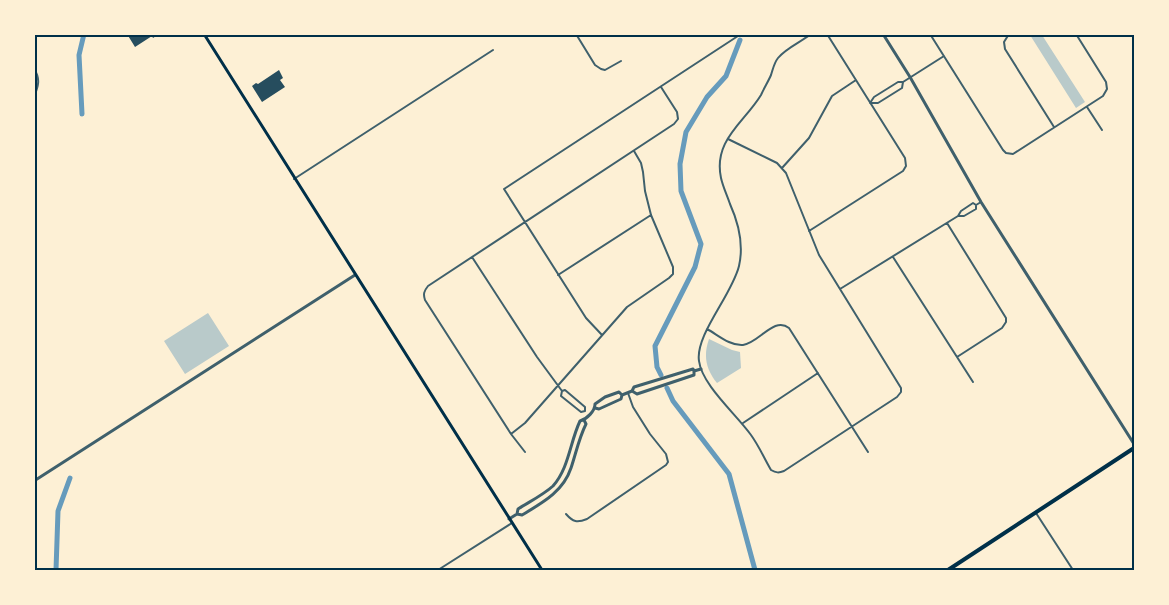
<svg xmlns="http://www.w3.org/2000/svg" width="1169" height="605" font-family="Lato,sans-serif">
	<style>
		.green { fill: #b9caca }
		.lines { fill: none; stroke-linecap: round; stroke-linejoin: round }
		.canal { stroke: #669bbc; stroke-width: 5 }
		.building { fill: #264d5e }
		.minor { stroke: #3f606c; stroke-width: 2 }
		.tertiary { stroke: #3f606c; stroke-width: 3 }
		.secondary { stroke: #003049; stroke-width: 3 }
		.primary { stroke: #003049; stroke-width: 4 }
		.neatline { fill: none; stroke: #003049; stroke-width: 2 }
	</style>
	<rect width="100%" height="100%" fill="#fdf0d5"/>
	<path class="green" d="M1030 35H1042L1085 102 1076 108Z
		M208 313 229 346 185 374 164 341Z
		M709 339 732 350 740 352 741 368 717 383C706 369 703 356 709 339Z"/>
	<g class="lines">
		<path class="canal" d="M82 114 79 55 84 34
			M661 375 657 367 655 346 695 267 701 244 681 191 680 164 686 132 707 97 726 76 740 40
			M667 388 673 401 729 474 755 570
			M56 570 58 511 70 478"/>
	</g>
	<path class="building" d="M127 34H159L153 38 152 36 135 47Z
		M279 70 283 78 280 80 285 87 262 102 252 86 256 83 258 84Z"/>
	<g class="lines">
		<path class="minor" d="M576 34 595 65 601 69 605 70 621 61
			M930 34 1003 150 1006 153 1013 154 1103 96 1107 89 1106 82 1076 34
			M1009 34 1004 42 1005 49 1054 127
			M34 69C41 79 38 87 34 97
			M898 82H903L902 88 878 103H870L874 97Z
			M903 82 944 56
			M1087 107 1102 130
			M728 139 777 163 786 173 819 255 901 388V392L897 397 784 471C779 473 776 473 771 470 764 458 759 446 751 435 736 414 702 385 699 361 695 335 732 295 739 266 744 244 739 224 730 204 727 195 723 187 721 178 713 140 744 123 761 95 764 88 768 82 771 75 773 69 774 63 778 58 786 48 801 42 811 34
			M782 168 809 138 832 96 856 80
			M294 179 493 50
			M976 205V209L964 216H958L961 211 973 203 976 205 981 202
			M947 223 1006 318V322L1002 328 957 357
			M809 231 903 171 906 166 905 158 827 34
			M472 257 537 357 562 391
			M893 257 973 382
			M558 275 651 215
			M840 289 958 216
			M707 329C718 335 730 346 743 345 759 343 774 316 789 328L868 452
			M602 335 586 318 504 189 741 34
			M565 390 585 407V411L581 412 561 396 562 391Z
			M743 423 818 373
			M511 434 525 423 627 307 669 278 673 274V267L651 215 645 191 643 172 641 163 634 151
			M525 452 511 434 425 300C423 294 424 291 428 286L674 124 678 119 677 112 661 87
			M1036 513 1073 570
			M566 514C573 522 577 523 587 519L666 465 668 462 666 454 650 434 633 407 628 393
			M438 570 512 523"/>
		<path class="tertiary" d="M883 34 910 77 981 202 1134 444
			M632 391 637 394 694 375V371
			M595 408 599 409 621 399 622 395 632 391 634 387 693 369 694 371 701 369
			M34 481 355 275
			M517 514 522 515C542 503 563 492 571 468 576 453 579 438 586 424L584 420
			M509 519 517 514 518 509C529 502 543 495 553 486 569 468 570 442 580 421 587 419 595 411 595 404L605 397 619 392 622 395"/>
		<path class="secondary" d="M204 34 542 570"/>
		<path class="primary" d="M948 570 1134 448"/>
	</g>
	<rect width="1169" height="605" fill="none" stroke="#fdf0d5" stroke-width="72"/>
	<rect x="36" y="36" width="1097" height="533" class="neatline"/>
</svg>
